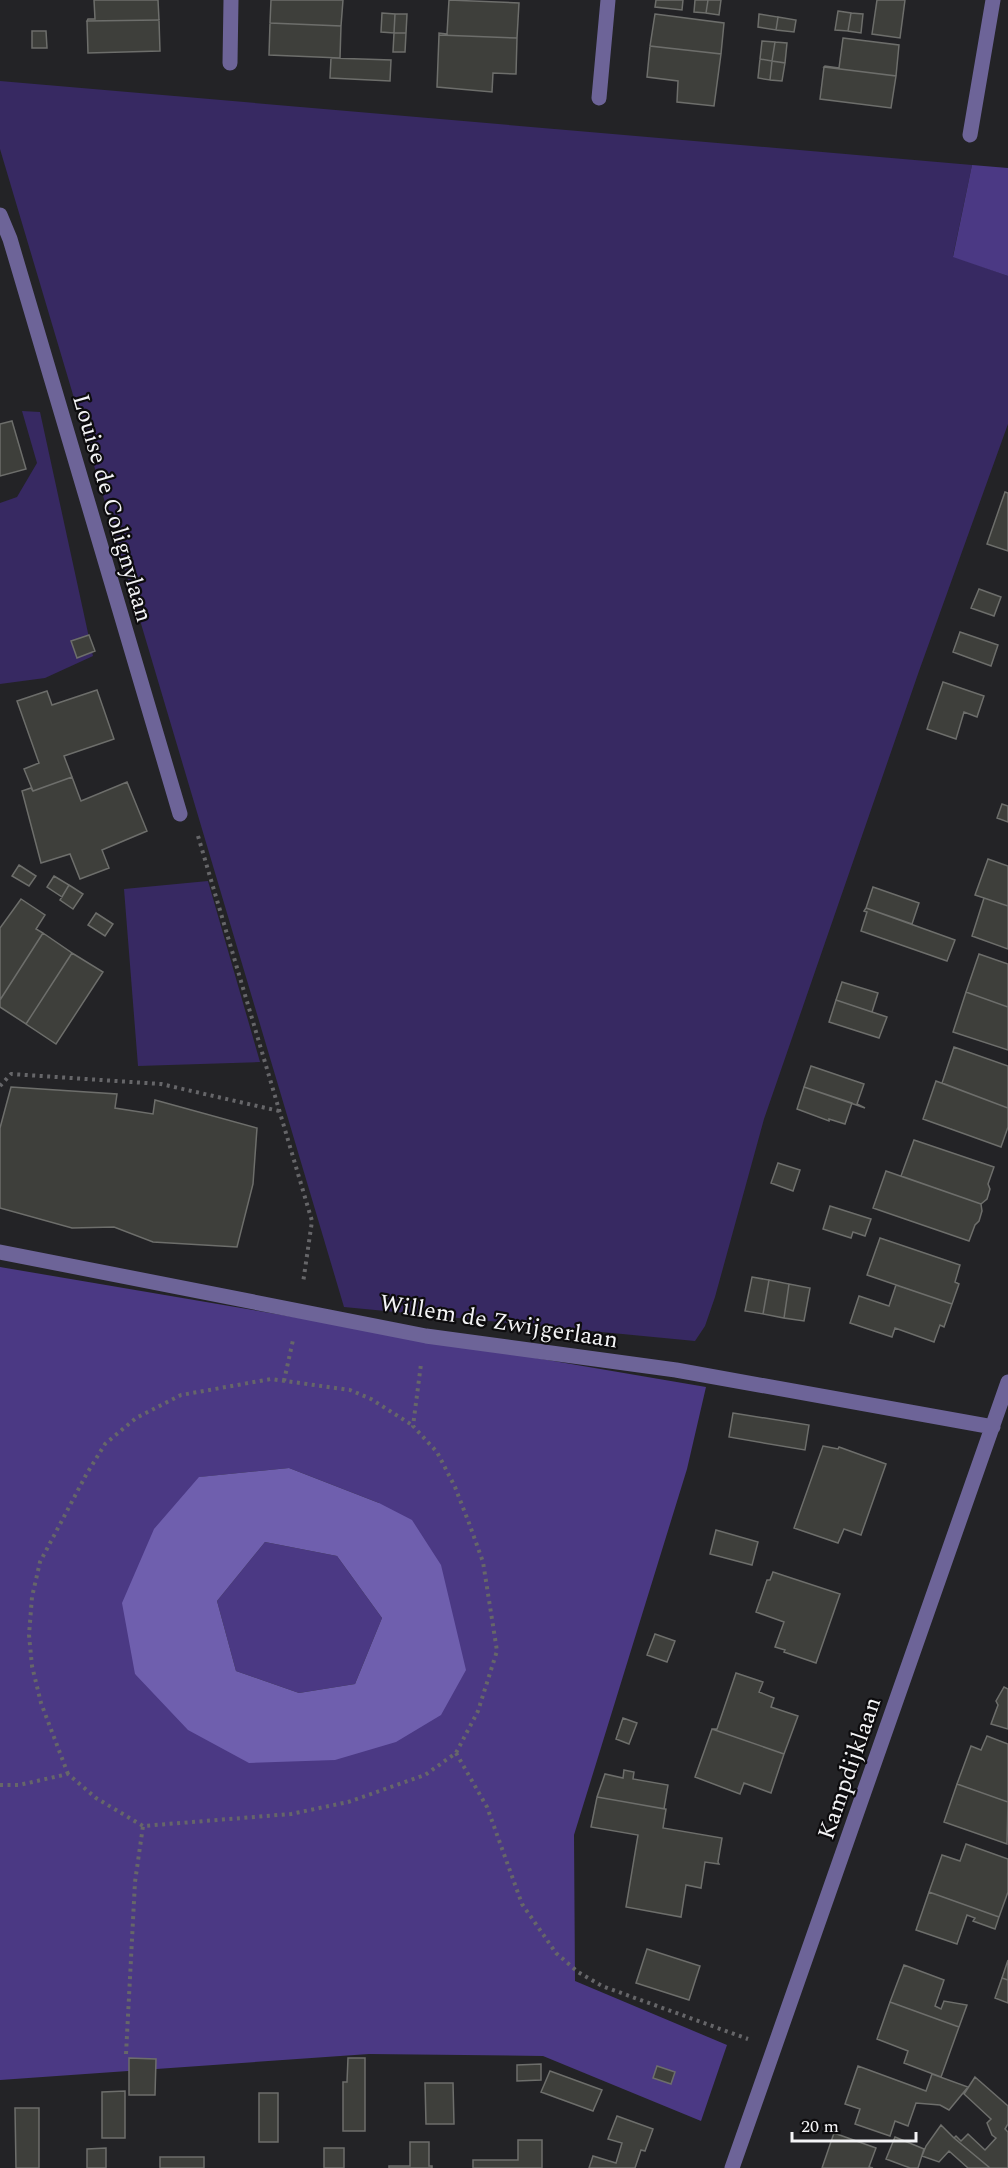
<svg xmlns="http://www.w3.org/2000/svg" width="1008" height="2168" font-family="Spectral,serif">
	<style>
		.green { fill: #372962 }
		.forest { fill: #4b3984; fill-rule: evenodd }
		.water { fill: #6f5fae; fill-rule: evenodd }
		.building { fill: #3e3f3b; stroke: #6d6e6b; stroke-width: 1.5 }
		.lines { fill: none; stroke-linecap: round; stroke-linejoin: round }
		.path { stroke: #666669; stroke-width: 4; stroke-dasharray: 3 4.5; stroke-linecap: butt }
		.lane { stroke: #6d6498; stroke-width: 15 }
		.street { stroke: #6d6498; stroke-width: 15 }
		.labels { text-anchor: middle; stroke-width: 4.5; stroke-linejoin: round; paint-order: stroke }
		.street-label { font-size: 24px; fill: #f4f4f6; stroke: #0d0c0e }
	</style>
	<rect width="100%" height="100%" fill="#232326"/>
	<path class="green" d="M0 81 972 165 953 256 1008 276V424L919 671 764 1119 715 1297 705 1326 695 1341 344 1307 0 149Z
		M22 411 40 412 93 656 45 678 0 684V503L17 497 37 463Z
		M208 881 260 1062 138 1066 124 889Z"/>
	<path class="forest" d="M972 165 1008 168V276L953 257Z
		M0 1267 706 1387 687 1469 574 1835 575 1981 727 2045 701 2121 543 2056 369 2054 0 2080ZM289 1468 379 1503 396 1742 135 1674 200 1477Z
		M265 1542 337 1556 382 1618 355 1684 299 1693 236 1671 217 1601Z"/>
	<path class="water" d="M289 1468 379 1503 412 1520 441 1565 466 1670 441 1715 396 1742 335 1760 249 1763 188 1730 135 1674 122 1603 154 1529 199 1477ZM265 1542 337 1556 382 1618 355 1684 299 1693 236 1671 217 1601Z"/>
	<path class="building" d="M94 0H158L159 20 87 21 88 19H95Z
		M271 0H343L341 26 270 23Z
		M449 0 519 3 517 38 439 35V33L447 34Z
		M656 0H683L682 10 655 7Z
		M695 0H708L706 13 694 12Z
		M708 0H721L719 15 706 13Z
		M877 0H905L900 38 872 34Z
		M838 11 851 13 848 31 835 30Z
		M382 13 395 14 394 33 381 32Z
		M851 13 863 14 861 33 848 31Z
		M395 14H407L406 33H394Z
		M655 14 724 23 721 54 650 46Z
		M759 14 778 17 776 30 758 27Z
		M778 17 796 20 794 32 776 30Z
		M159 20 160 51 88 53 87 21Z
		M270 23 341 26 340 58 269 55Z
		M32 31H46L47 48H32Z
		M394 33H406L405 52H393Z
		M439 35 517 38 516 74 493 73 492 92 437 87Z
		M843 38 899 45 896 76 824 67 825 66 839 68Z
		M762 41 775 42 772 61 760 59Z
		M775 42 787 43 785 63 772 61Z
		M650 46 721 54 714 106 677 102 678 81 647 77Z
		M331 58 391 60 390 81 330 78Z
		M760 59 772 61 770 80 758 78Z
		M772 61 785 63 782 81 770 80Z
		M824 67 896 76 891 108 820 99Z
		M12 421 26 469 0 476V424Z
		M1005 492 1008 493V551L987 544Z
		M979 589 1001 597 994 616 971 608Z
		M960 632 998 645 991 666 953 652Z
		M89 635 95 651 77 658 71 641Z
		M943 682 984 696 977 717 964 712 956 739 927 729Z
		M97 690 114 739 64 756 72 777 33 791 24 769 39 763 17 701 47 691 52 705Z
		M72 777 81 801 127 782 147 831 102 850 109 868 80 879 70 854 41 863 22 791 31 788 33 791Z
		M1002 804 1008 806V822L997 818Z
		M988 859 1008 866V906L975 895Z
		M19 865 36 876 29 886 12 876Z
		M54 876 69 885 62 897 47 887Z
		M69 885 83 894 73 909 60 900Z
		M873 887 919 903 912 924 866 908Z
		M984 898 1008 906V949L972 936Z
		M21 899 45 915 36 929 43 933 0 1000V928Z
		M866 908 955 940 947 961 861 931 867 912 864 911Z
		M96 913 113 924 105 936 88 925Z
		M43 933 72 953 26 1024 0 1007V1000Z
		M72 953 103 972 56 1044 26 1024Z
		M979 954 1008 964V1007L966 992Z
		M842 982 878 993 872 1012 836 1000Z
		M966 992 1008 1007V1050L953 1032Z
		M836 1000 887 1017 879 1038 829 1022Z
		M954 1047 1008 1066V1108L942 1083Z
		M811 1066 864 1084 857 1104 865 1108 804 1087Z
		M936 1081 1008 1108V1127L1001 1147 923 1119Z
		M11 1087 117 1094 115 1108 153 1114 155 1100 257 1128 253 1184 237 1247 153 1242 114 1227 72 1228 0 1208V1128Z
		M804 1087 852 1103 845 1124 829 1119V1121L797 1109Z
		M914 1140 994 1167 988 1184 990 1189 987 1199 981 1204 901 1176Z
		M778 1163 800 1170 793 1191 771 1183Z
		M886 1171 981 1204 982 1211 979 1221 975 1225 969 1241 873 1208Z
		M830 1206 871 1219 865 1236 853 1232 851 1238 823 1229Z
		M880 1238 960 1265 955 1282 959 1284 952 1304 867 1275Z
		M752 1277 769 1280 763 1314 745 1311Z
		M769 1280 789 1284 784 1318 763 1314Z
		M789 1284 810 1288 804 1321 784 1318Z
		M896 1285 952 1304 944 1327 940 1325 934 1342 895 1328 892 1337 850 1323 859 1296 889 1306Z
		M733 1413 809 1425 805 1450 729 1437Z
		M823 1446 838 1449 839 1447 886 1464 861 1535 844 1529 838 1543 794 1528Z
		M716 1530 758 1542 752 1565 710 1554Z
		M773 1572 840 1594 816 1663 784 1652 785 1650 775 1647 784 1622 756 1612 767 1580H770Z
		M655 1634 675 1641 667 1662 647 1655Z
		M736 1673 763 1682 759 1692 774 1698 771 1707 798 1716 784 1754 712 1729H717Z
		M1004 1687 1008 1689V1729L991 1724 998 1705 996 1701Z
		M623 1718 637 1723 629 1744 616 1739Z
		M712 1729 784 1754 771 1793 744 1783 740 1794 695 1777Z
		M987 1736 1008 1744V1802L957 1784 971 1746 981 1750Z
		M624 1770 634 1772 633 1779 668 1785 664 1809 597 1797 605 1774 623 1778Z
		M957 1784 1008 1802 1007 1844 944 1822Z
		M597 1797 666 1809 663 1828 722 1838 718 1862 719 1864 705 1862 701 1888 686 1885 681 1917 626 1907 638 1835 591 1827Z
		M966 1844 1008 1859V1892L999 1917 929 1892 942 1855 960 1861Z
		M929 1892 999 1917 995 1929 973 1921 975 1918 967 1915 957 1944 916 1930Z
		M647 1949 700 1966 689 2000 636 1983Z
		M1008 1960V1980L1002 1978Z
		M904 1965 944 1980 935 2006 941 2009 944 2001 967 2005 959 2027 890 2002Z
		M1002 1978 1008 1980V2003L995 1998Z
		M890 2002 959 2027 941 2077 904 2063 908 2051 877 2039Z
		M129 2058 156 2059 155 2095H129Z
		M348 2058H365V2131H343V2082H347Z
		M541 2064V2080L517 2081V2065Z
		M657 2066 675 2072 671 2084 653 2078Z
		M858 2066 926 2091 932 2074 968 2087 949 2110 940 2105 916 2103 908 2126 895 2121 890 2136 855 2124 860 2109 845 2104Z
		M550 2071 602 2090 593 2111 541 2092Z
		M975 2077 1008 2106V2124L1005 2129 1008 2132V2168H990L954 2138 956 2136 961 2141 968 2134 985 2150 996 2138 992 2135 987 2123 991 2119 964 2094Z
		M425 2083H453L454 2124H426Z
		M125 2091V2138H102V2092Z
		M259 2093H278V2142H259Z
		M15 2108H39V2168H16Z
		M617 2116 653 2129 645 2151 641 2150 635 2168H589L593 2156 616 2163 622 2143 608 2139Z
		M941 2125 954 2138 990 2168H968L949 2151 939 2162 922 2156 926 2146Z
		M834 2133 876 2148 869 2167 873 2168H822Z
		M895 2137 924 2149 918 2168H910L886 2159Z
		M518 2140H542V2168H473V2160H518Z
		M410 2142H429V2166H432V2168H389V2166H410Z
		M106 2148V2168H87V2149Z
		M324 2148H344V2168H324Z
		M160 2157H204V2168H160Z"/>
	<g class="lines">
		<path class="path" d="M198 836 312 1221 303 1283
			M0 1086 11 1074 161 1084 279 1111
			M284 1381 293 1340
			M456 1753 487 1807 522 1904 556 1953 578 1972 602 1986 748 2039
			M68 1774 41 1703 32 1666 29 1635 32 1597 40 1562 86 1475 105 1444 136 1418 181 1395 271 1379 350 1390 371 1399 412 1425
			M0 1785H19L68 1774 96 1798 143 1826 291 1814 348 1802 425 1775 456 1753 478 1711 497 1651 483 1562 469 1523 455 1487 437 1452 413 1426 421 1364
			M126 2054 135 1882 143 1826"/>
		<path class="lane" d="M230 63 231 0
			M599 98 608 0
			M970 135 993 0"/>
		<path class="street" d="M0 215 10 239 180 814
			M0 1252 426 1336 676 1370 993 1427
			M732 2168 1008 1382"/>
	</g>
	<g class="labels">
		<g class="street-label">
			<text transform="translate(113 508) rotate(74)" y="8">Louise de Colignylaan</text>
			<text transform="translate(499 1321) rotate(9)" y="8">Willem de Zwijgerlaan</text>
			<text transform="translate(849 1768) rotate(-71)" y="8">Kampdijklaan</text>
		</g>
	</g>
	<path d="M792 2132v9h124v-9" fill="none" stroke="#f4f4f6" stroke-width="3"/>
	<text x="801" y="2132" font-size="18" fill="#f4f4f6" stroke="#0d0c0e" stroke-width="4.5" paint-order="stroke">20 m</text>
</svg>
